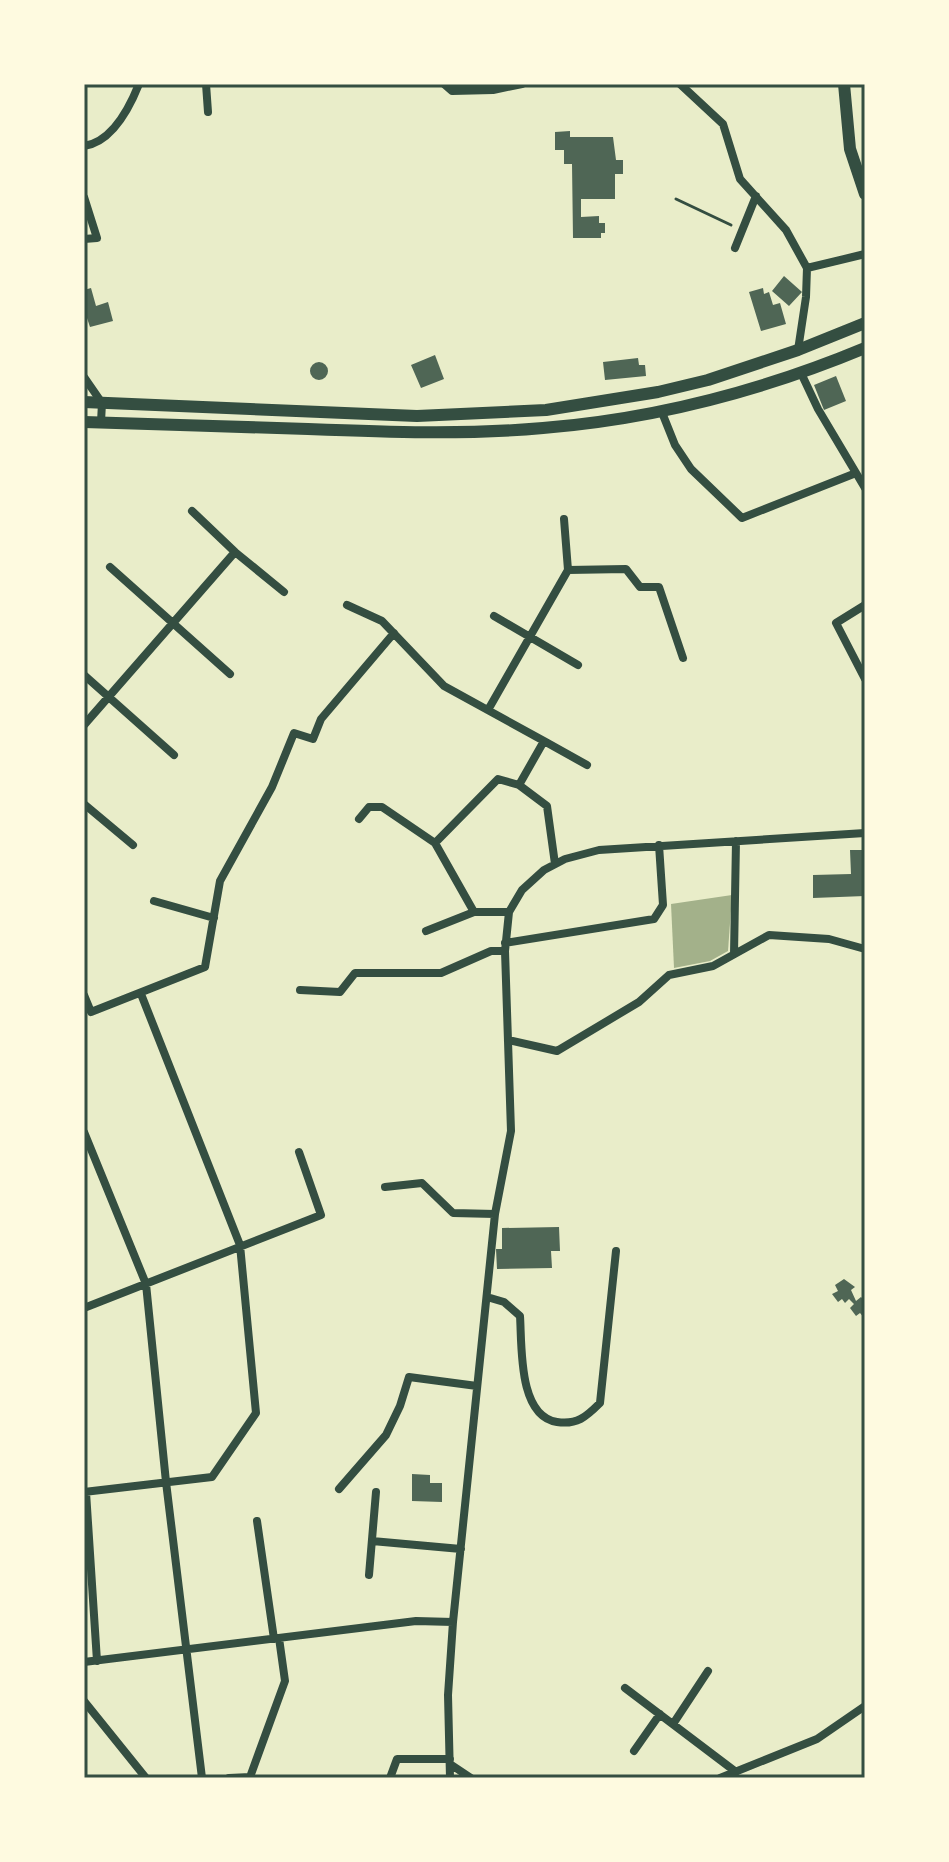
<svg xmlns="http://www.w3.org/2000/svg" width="949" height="1862" font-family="Arial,sans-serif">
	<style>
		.water { fill: #a3b18a }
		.building { fill: #4f6655 }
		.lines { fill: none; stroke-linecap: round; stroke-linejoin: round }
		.path { stroke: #344e41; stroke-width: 3 }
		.minor { stroke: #344e41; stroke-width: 8 }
		.secondary { stroke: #344e41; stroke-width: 12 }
		.neatline { fill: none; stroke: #344e41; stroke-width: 3 }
	</style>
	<rect width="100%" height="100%" fill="#e9edc9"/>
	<path class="water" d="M732 895 728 951 710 961 674 968 671 904Z"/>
	<path class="building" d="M570 131V137H613L616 160H623V174H615V199H581V217L599 216V223H605V233H601V238H573L572 164H564V150H555V132Z
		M784 276 802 292 789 306 772 291Z
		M91 288 96 306 108 302 113 321 90 327 84 309V290Z
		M763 288 764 294 769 292 773 305 780 303 786 324 761 331 749 292Z
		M435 355 444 379 421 388 411 365Z
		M638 358 639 365H645L646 376 605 380 603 362Z
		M310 371a9 9 0 1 1 18 0a9 9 0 1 1-18 0Z
		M836 376 846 401 824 410 814 385Z
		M850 850H864L865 896 813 898V875L851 874Z
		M559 1227 560 1251H551L552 1268 497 1269 496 1249H502V1228Z
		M844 1279 855 1287 851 1290 856 1301 861 1297 865 1301V1319L860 1313 856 1316 850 1308 854 1304 849 1299 845 1303 842 1299 838 1302 832 1294 838 1291 835 1285Z
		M412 1474 430 1475V1483H442V1502L412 1501Z"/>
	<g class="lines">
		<path class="path" d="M676 199 731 225"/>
		<path class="minor" d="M206 84 208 112
			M444 84 452 91 493 90 522 84
			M680 84 723 124 740 179 786 230 807 268 806 297 798 350
			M84 146C112 142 129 109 139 84
			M84 197 97 238 84 239
			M735 248 756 196
			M807 268 865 254
			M801 373 818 409 865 488
			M84 377 102 403 101 422
			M661 410 675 445 691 469 742 518 856 473
			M564 519 568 570
			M235 552 284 592
			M110 567 230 674
			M347 605 382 621 444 686 544 741 519 785 547 806 555 864
			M865 605 836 623 865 679
			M494 616 578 665
			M84 675 174 755
			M488 710 568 570 626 569 640 587H659L683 658
			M84 725 235 552 192 511
			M544 741 587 765
			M84 804 133 845
			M359 819 369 807H382L435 843 474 912
			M435 843 498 779 519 785
			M154 901 214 918
			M426 931 474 912H509
			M505 943 654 919 663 905 659 845
			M734 954 736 841
			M300 990 340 992 355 973H441L491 951H505
			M84 995 91 1012 205 967 220 881 272 787 294 733 313 739 321 719 394 633
			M508 1040 557 1051 639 1002 669 975 713 966 769 935 829 939 865 949
			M84 1132 146 1284 166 1482 202 1778
			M385 1187 422 1183 453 1213 495 1214
			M487 1297 504 1302 520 1316C522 1346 518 1416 557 1422 577 1425 586 1417 600 1403L616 1251
			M84 1308 321 1215 299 1152
			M339 1489 386 1435 400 1406 409 1377 477 1386
			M84 1492 212 1477 256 1413 240 1245 141 994
			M86 1492 97 1661
			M257 1521 274 1639
			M372 1541 461 1549
			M369 1575 376 1492
			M84 1662 416 1621 453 1622
			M625 1688 736 1772
			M84 1701 146 1778
			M673 1724 708 1671
			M634 1751 660 1714
			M450 1764 471 1778
			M229 1778 250 1777 285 1681 279 1638
			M390 1778 397 1759H450
			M450 1778 448 1695 453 1622 495 1214 511 1131 505 951 509 912 522 890 544 870 565 859 599 850 865 833
			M720 1778 817 1739 865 1706"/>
		<path class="secondary" d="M844 84 850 149 865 194
			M84 402 417 416 546 410 658 392 708 380 798 350 865 323
			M84 422C159 424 233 427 308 429 386 432 465 435 543 428 653 419 764 390 865 348"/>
	</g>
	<rect width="949" height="1862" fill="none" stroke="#fefae0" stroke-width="172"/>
	<rect x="86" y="86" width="777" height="1690" class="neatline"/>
</svg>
